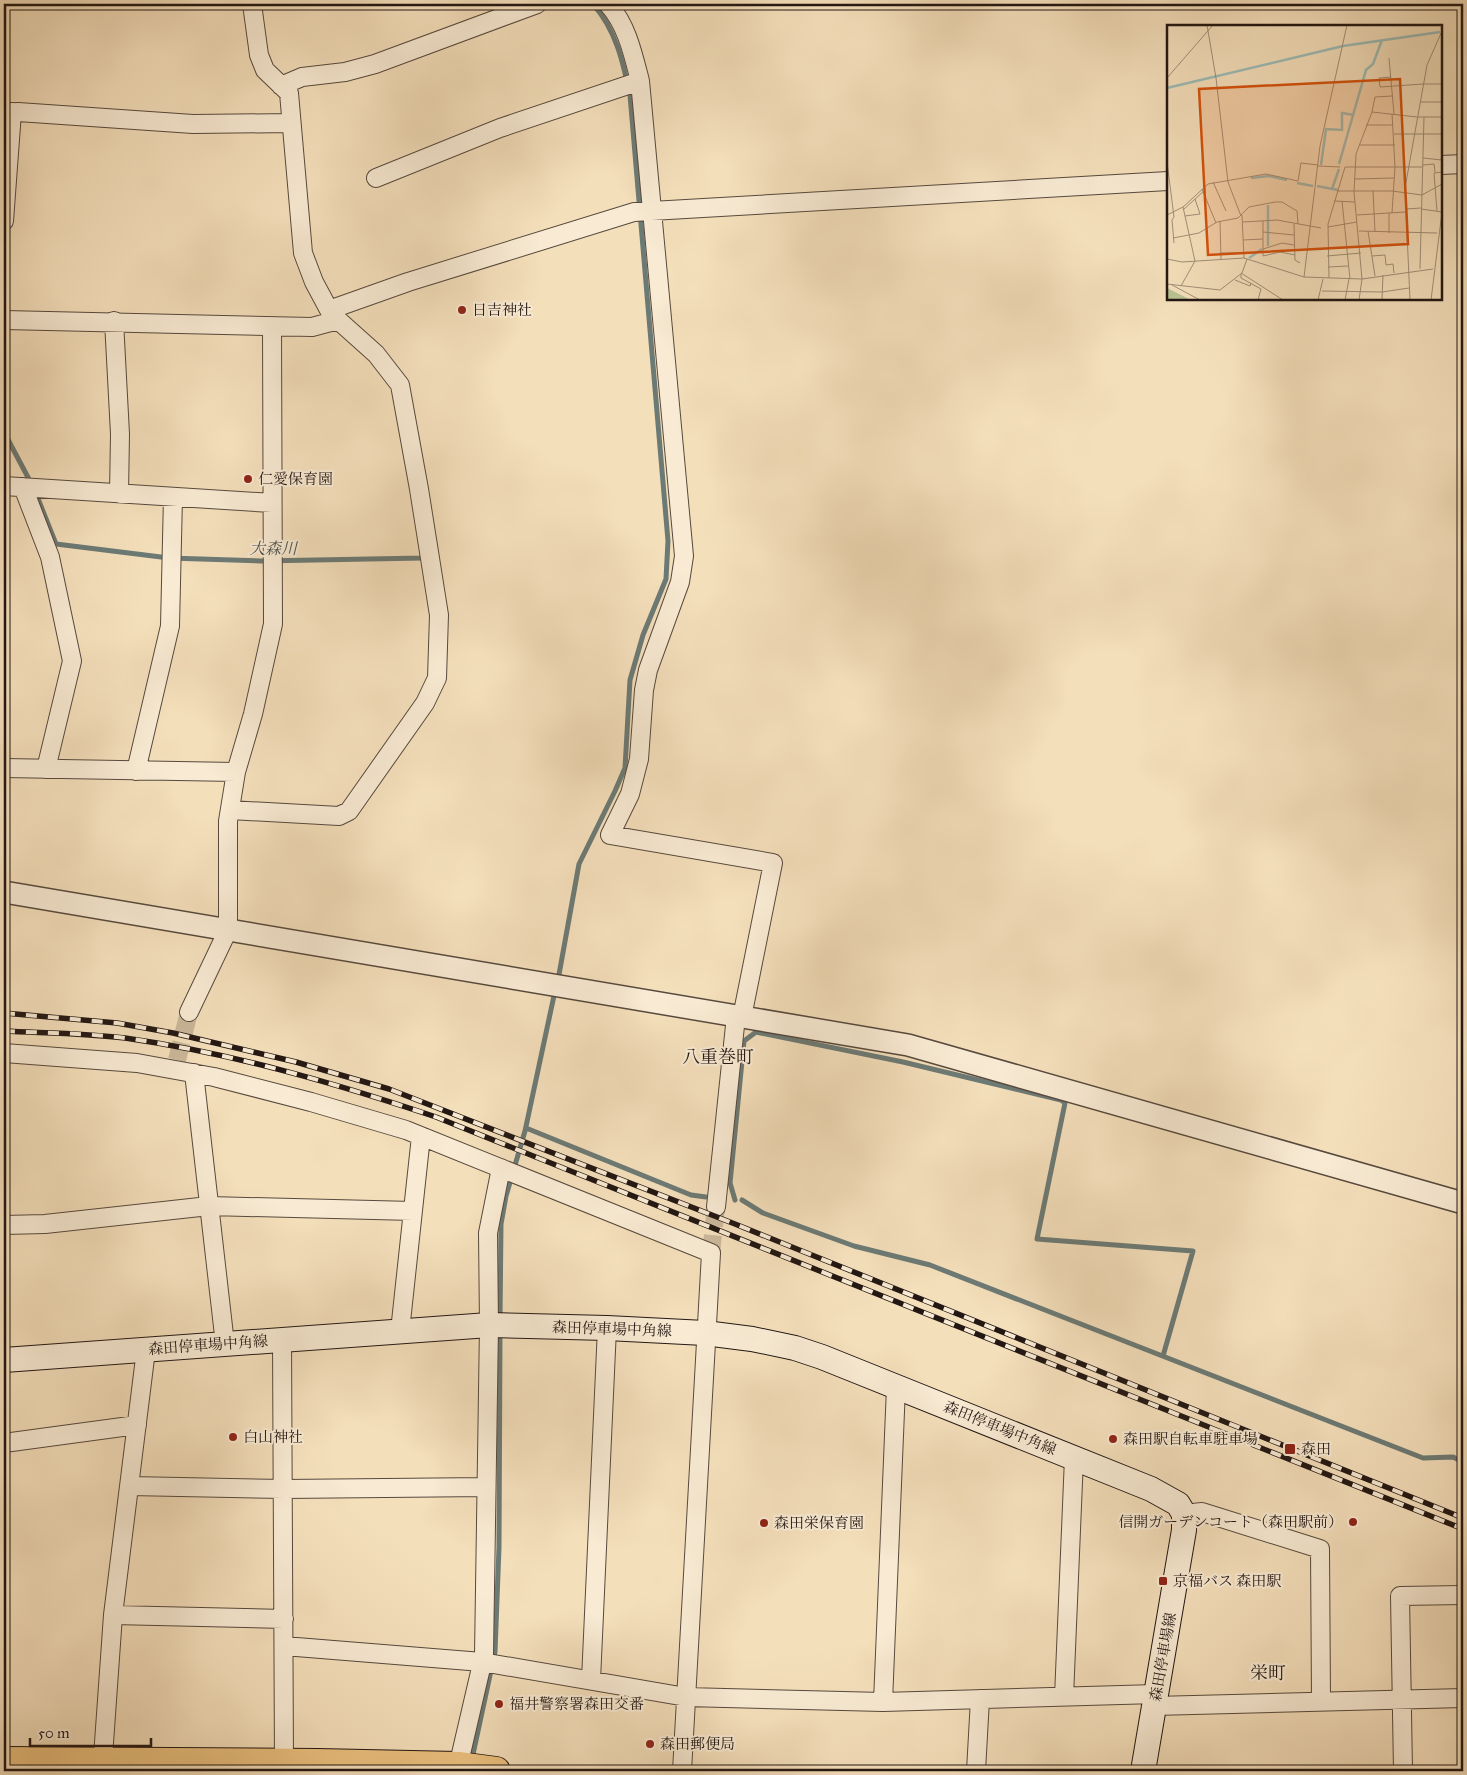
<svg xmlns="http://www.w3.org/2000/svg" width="1467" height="1775" font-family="'IM FELL Great Primer','Noto Serif JP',serif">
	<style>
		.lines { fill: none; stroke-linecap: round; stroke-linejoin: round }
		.stream { stroke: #6c7a75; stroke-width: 5 }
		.minor-tunnel { stroke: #cab799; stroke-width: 18; stroke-dasharray: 18 9; stroke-linecap: butt }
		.minor-casing { stroke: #57493d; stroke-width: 20 }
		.tertiary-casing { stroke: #57493d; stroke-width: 24 }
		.secondary-casing { stroke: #231713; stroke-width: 26 }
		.primary-casing { stroke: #231713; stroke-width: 30 }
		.minor { stroke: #f8ead3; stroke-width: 18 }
		.tertiary { stroke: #f8ead3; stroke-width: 21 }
		.secondary { stroke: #f8ead3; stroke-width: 24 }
		.primary { stroke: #eac07e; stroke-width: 28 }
		.rail-casing { stroke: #231713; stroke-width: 5.5 }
		.rail { stroke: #f8ead3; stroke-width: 4; stroke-dasharray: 11; stroke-linecap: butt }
		.poi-dot { fill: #8f2418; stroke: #f8ead3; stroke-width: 2 }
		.labels { text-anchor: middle; stroke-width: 4; stroke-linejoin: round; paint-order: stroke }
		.poi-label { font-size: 15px; fill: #231713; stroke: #f8ead3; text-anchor: start }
		.street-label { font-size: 15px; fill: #231713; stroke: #f8ead3 }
		.water-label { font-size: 16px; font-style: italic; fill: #4d514c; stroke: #f8ead3 }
		.quarter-label { font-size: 18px; fill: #231713; stroke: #f8ead3 }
		.inset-river { fill: none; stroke: #9cbcb6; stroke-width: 2.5 }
		.inset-road { fill: none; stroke: #a08f78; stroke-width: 1 }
		.view { fill: #d4520d; fill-opacity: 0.15; stroke: #d4520d; stroke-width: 2.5 }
		.inset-edge { fill: none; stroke: #231713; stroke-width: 2.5 }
	</style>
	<rect width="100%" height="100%" fill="#f4dfbb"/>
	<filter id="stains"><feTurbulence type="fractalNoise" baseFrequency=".004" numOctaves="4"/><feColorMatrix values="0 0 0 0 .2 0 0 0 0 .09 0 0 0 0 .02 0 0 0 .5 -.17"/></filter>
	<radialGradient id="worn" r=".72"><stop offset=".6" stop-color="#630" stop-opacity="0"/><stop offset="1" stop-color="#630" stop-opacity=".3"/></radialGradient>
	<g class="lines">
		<path class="stream" d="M4 432 31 483
			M35 491 56 544 169 558 261 561 423 558V554
			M558 980 579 864 615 791 625 768 630 680 643 635 666 579 668 541 630 95C623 62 616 30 593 4
			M526 1128 691 1195 706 1197
			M735 1200 730 1183 744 1041 756 1032 903 1062 1061 1100 1065 1103 1037 1239 1193 1251 1163 1356
			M742 1200 763 1213 854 1246 930 1265 1423 1458 1453 1457 1463 1462
			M500 1319 501 1224 506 1196 525 1131 555 991
			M472 1759 495 1652 499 1547 500 1332"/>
		<path class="minor-tunnel" d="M177 1060 189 1012
			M711 1253 716 1207"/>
		<g class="minor-casing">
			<path id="minor" d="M608 4C627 25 633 54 640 81L684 556 680 582 648 670 644 690 639 759 630 794 610 835 773 863 742 1017
				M281 86 302 77 345 72 375 64 537 4
				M4 113 18 112 193 124 291 123
				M1441 165 1463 164
				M376 178 500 128 640 81
				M4 221 12 112
				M329 310 408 282 634 212 1168 181
				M4 320 312 327 338 320
				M114 321 120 434 119 494
				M4 486 272 503
				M23 487 50 557 72 661 46 769
				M4 768 236 772
				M136 771 170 626 173 497
				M230 810 339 816 349 811 425 703 437 678 439 615 419 489 400 385 376 354 338 320 329 310 314 282 303 253 289 93 265 70 259 55 252 4
				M189 1012 228 930V821L236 772 253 714 273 624 272 326
				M4 1053 137 1063 214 1077 311 1102 406 1130 711 1253 682 1771
				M194 1073 225 1344
				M716 1207 736 1016
				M4 1225 45 1224 209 1206 413 1211
				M400 1331 421 1136
				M282 1340 284 1763
				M4 1443 137 1425
				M129 1486 284 1489 486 1487
				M1184 1514 1202 1512 1320 1549 1321 1701
				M113 1615 284 1619
				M284 1646 482 1662 686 1697 883 1702 1156 1694
				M591 1680 607 1328
				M1064 1697 1074 1458
				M883 1702 896 1387
				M1154 1706 1463 1698
				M102 1771 113 1615 146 1350
				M457 1771 484 1655 489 1325 488 1233 501 1168
				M976 1771 980 1699
				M1403 1771 1400 1596 1463 1595"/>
		</g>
		<g class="tertiary-casing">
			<path id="tertiary" d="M4 892 908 1045 1463 1203"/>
		</g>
		<g class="secondary-casing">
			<path id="secondary" d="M4 1360 489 1325 607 1328 705 1333 752 1339 795 1348 822 1357 1151 1489 1178 1504 1184 1514V1530L1143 1771"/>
		</g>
		<g class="primary-casing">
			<path id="primary" d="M4 1761 318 1763 458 1766 496 1771"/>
		</g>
		<use href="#minor" class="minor"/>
		<use href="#tertiary" class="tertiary"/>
		<use href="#secondary" class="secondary"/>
		<use href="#primary" class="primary"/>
		<g class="rail-casing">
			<path id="rail" d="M4 1013 117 1023 173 1033 296 1062 389 1089 735 1224 1463 1518
				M4 1031C44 1033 85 1033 125 1038 231 1053 335 1083 436 1117L1463 1529"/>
		</g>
		<use href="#rail" class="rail"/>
	</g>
	<g class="poi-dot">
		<circle cx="462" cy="310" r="5"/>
		<circle cx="248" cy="479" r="5"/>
		<circle cx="233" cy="1437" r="5"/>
		<circle cx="1113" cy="1439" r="5"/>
		<rect x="1284" y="1443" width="12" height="12" rx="2.5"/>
		<circle cx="1353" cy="1522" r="5"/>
		<circle cx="764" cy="1523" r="5"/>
		<rect x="1158" y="1576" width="10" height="10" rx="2.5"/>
		<circle cx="499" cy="1704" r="5"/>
		<circle cx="650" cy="1744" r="5"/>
	</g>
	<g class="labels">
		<g class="poi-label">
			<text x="472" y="315">日吉神社</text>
			<text x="258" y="484">仁愛保育園</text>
			<text x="243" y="1442">白山神社</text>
			<text x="1123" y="1444">森田駅自転車駐車場</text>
			<text x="1301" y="1454">森田</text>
			<text x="1343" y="1527" text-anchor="end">信開ガーデンコート（森田駅前）</text>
			<text x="774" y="1528">森田栄保育園</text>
			<text x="1173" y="1586">京福バス 森田駅</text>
			<text x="509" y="1709">福井警察署森田交番</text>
			<text x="660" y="1749">森田郵便局</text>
		</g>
		<g class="street-label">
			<text transform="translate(612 1329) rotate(2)" y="5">森田停車場中角線</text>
			<text transform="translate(208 1345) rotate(-4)" y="5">森田停車場中角線</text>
			<text transform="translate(1000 1428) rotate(22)" y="5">森田停車場中角線</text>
			<text transform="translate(1163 1657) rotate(-80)" y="5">森田停車場線</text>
		</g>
		<g class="water-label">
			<text x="273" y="554">大森川</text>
		</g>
		<g class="quarter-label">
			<text x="718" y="1063">八重巻町</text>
			<text x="1268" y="1679">栄町</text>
		</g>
	</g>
	<g transform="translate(1167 25)">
		<rect width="275" height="275" fill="#f4dfbb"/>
		<path d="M0 263 24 275H0Z" fill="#b9c292"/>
		<path class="inset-river" d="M0 63 176 21 273 7M172 139 199 45 206 39 215 15M154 140 159 104 175 105V88L187 90M84 153 102 151 120 155M130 158 146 161M150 161 171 165M165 164 172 144M101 221V180M82 233 95 224"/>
		<path class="inset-road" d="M40 0 49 53 61 157 74 191M222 33 227 89M224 52 212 53 213 62 256 59M0 53 46 0M256 59H275M254 77H275M205 87 208 72 225 71M251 92H275M199 100H226M227 109H275M192 120H228M256 133 275 135M0 137 7 192 5 195 7 218M256 140 267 139 268 147M151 141 173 142M188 154 227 153M46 157 59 186M35 164 49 198M170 166H225L255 170 275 159M206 166 208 207M167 176 188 177M175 176 183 254M17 184 37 166M239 184 254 183M254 184 275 187 264 275M270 186 267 148 275 147M222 188V208M225 188 228 142 225 89M0 190 16 182 41 159 99 149 131 156 134 138 151 140M75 190 77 233M190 190 238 187M18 191 33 189 28 174M53 196 54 234M96 196V231L113 227 128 230M76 197 110 195 154 203M127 199 128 235 133 238M161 202 190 197M192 206 270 208M201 206 208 251M96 207 127 210M6 213 32 208 50 197 71 193 82 182 108 177H115L130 186 131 199M76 215 96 214M96 224 115 218 127 220M53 228H77M160 231 194 228M205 231 218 230 219 240 226 239 227 248M0 234 15 237 77 233 137 252 195 254 187 167 189 129 205 87 250 92M161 242 181 241M253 244 257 92M74 248 116 275M74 249V253L94 264 91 275M137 252 153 121 180 0M162 253 161 199 178 142H255M68 255 83 261 84 258M0 259 53 265 75 248 80 234M5 260 33 275M14 261 28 236 16 182M155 266 215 267M215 267 242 263M151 275 156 254M178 275 182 254M192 275 195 254 266 244M215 275 216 250M243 275 238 163 260 40 275 6"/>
		<path class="view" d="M233 54 241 219 41 230 32 64Z"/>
		<rect width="275" height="275" class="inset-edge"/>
	</g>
	<rect width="1467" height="1775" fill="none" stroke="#f4dfbb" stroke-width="20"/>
	<rect x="5" y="5" width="1457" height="1765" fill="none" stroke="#231713" stroke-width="2.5"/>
	<rect x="10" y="10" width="1447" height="1755" fill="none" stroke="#231713"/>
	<path d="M30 1738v8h121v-8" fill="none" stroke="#231713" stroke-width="2.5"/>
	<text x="38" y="1738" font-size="15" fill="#231713" stroke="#f8ead3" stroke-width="4" paint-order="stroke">50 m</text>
	<rect width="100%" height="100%" filter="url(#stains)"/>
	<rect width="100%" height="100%" fill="url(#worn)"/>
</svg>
